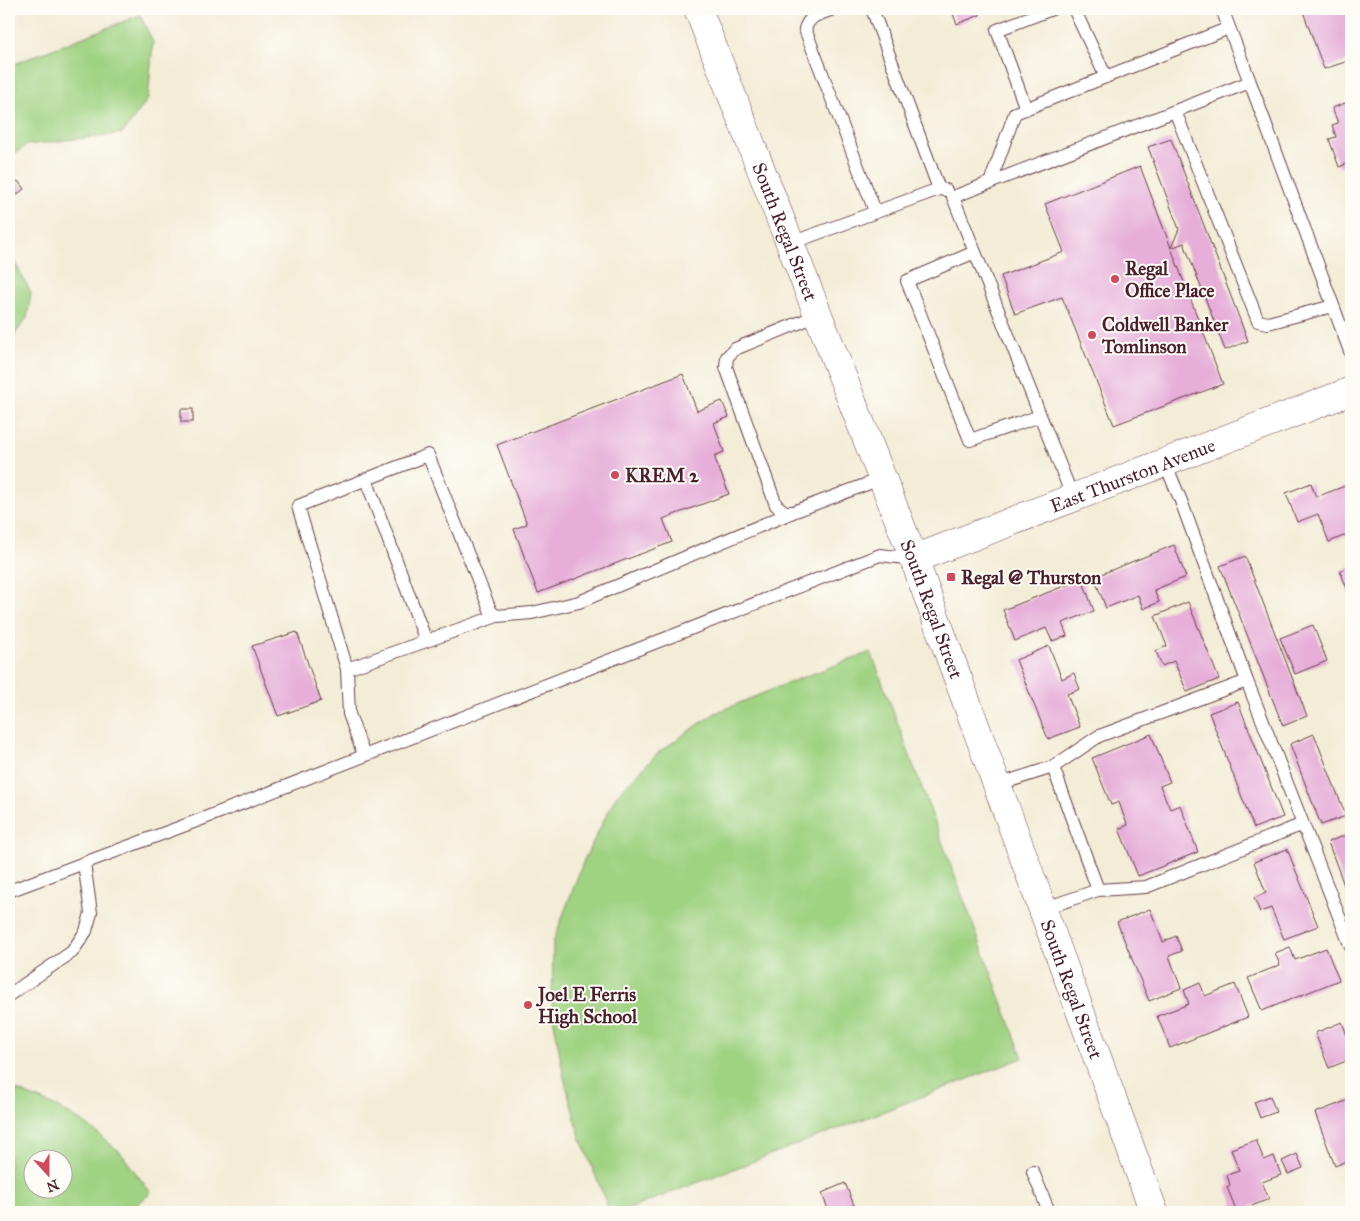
<svg xmlns="http://www.w3.org/2000/svg" width="1360" height="1221" font-family="'IM FELL Great Primer',serif">
	<style>
		.green { fill: #9fd281; stroke: #747856; fill-rule: evenodd }
		.building { fill: #e6aed9 }
		.lines { fill: none; stroke-linecap: round; stroke-linejoin: round }
		.service-casing { stroke: #633e45; stroke-width: 14 }
		.tertiary-casing { stroke: #633e45; stroke-width: 29 }
		.secondary-casing { stroke: #633e45; stroke-width: 29 }
		.service { stroke: #fff; stroke-width: 12 }
		.tertiary { stroke: #fff; stroke-width: 28 }
		.secondary { stroke: #fff; stroke-width: 28 }
		.poi-dot { fill: #d1495b; stroke: #fdfcf7; stroke-width: 2 }
		.labels { text-anchor: middle; stroke-width: 4; stroke-linejoin: round; paint-order: stroke }
		.street-label { font-size: 19px; fill: #4a1f2b; stroke: #fdfcf7 }
		.poi-label { font-size: 19px; font-weight: bold; fill: #4a1f2b; stroke: #fdfcf7; text-anchor: start }
	</style>
	<rect width="100%" height="100%" fill="#fdfcf7"/>
	<filter id="ink" filterUnits="userSpaceOnUse"><feTurbulence type="fractalNoise" baseFrequency=".02" numOctaves="2"/><feDisplacementMap in="SourceGraphic" scale="10" xChannelSelector="R" yChannelSelector="G"/><feConvolveMatrix kernelMatrix="1 2 1 2 8 2 1 2 1" color-interpolation-filters="sRGB"/></filter>
	<filter id="wash" filterUnits="userSpaceOnUse"><feTurbulence type="fractalNoise" baseFrequency=".0096" numOctaves="4" result="noise"/><feDisplacementMap in="SourceGraphic" scale="20" xChannelSelector="R" yChannelSelector="G"/><feGaussianBlur stdDeviation="1.12" result="paint"/><feColorMatrix in="noise" values="0 0 0 0 0 0 0 0 0 0 0 0 0 0 0 0 0 1.4 0 .05"/><feComposite in="paint" operator="in"/></filter>
	<g filter="url(#wash)">
		<rect width="100%" height="100%" fill="#f3ecd6"/>
		<path class="green" d="M140 15 153 42 148 99 123 133 27 145 9 157V66Z
			M9 251 31 293 27 318 9 342Z
			M871 652 1023 1058 621 1212H610L579 1134 564 1078 552 1011 553 942 584 860 616 796 659 752 715 713 788 683Z
			M9 1087 57 1107 87 1125 120 1152 151 1193 127 1212H9ZM32 1158H62V1188H32Z"/>
		<g id="blocks">
			<path class="building" d="M951 9H977L980 15 957 24Z
				M1302 9H1351V60L1324 69Z
				M1351 101V162L1339 167 1329 139 1336 137 1332 125 1338 123 1332 108Z
				M1171 139 1248 341 1225 350 1184 243 1171 248 1223 384 1114 425 1062 297 1015 314 1001 276 1064 252 1045 204 1140 166 1171 248 1179 229 1148 147Z
				M18 181 24 189 15 196 9 187Z
				M683 374 697 411 722 401 729 417 714 423 724 452 714 456 729 494 663 519 672 542 538 593 514 529 527 524 497 445Z
				M181 409H193V422H181Z
				M1311 483 1316 497 1345 486 1351 501V533L1329 542 1318 514 1297 522 1286 493Z
				M1174 545 1186 577 1154 590 1159 602 1143 609 1138 595 1106 608 1094 577Z
				M1245 556 1307 716 1283 726 1220 566Z
				M1351 566V599L1340 571Z
				M1082 579 1094 611 1062 623 1067 636 1052 641 1046 628 1015 641 1003 610Z
				M1188 602 1219 679 1187 692 1174 661 1162 666 1156 651 1167 646 1155 616Z
				M1313 625 1327 661 1295 674 1280 638Z
				M297 632 321 701 278 716 252 646Z
				M1049 646 1062 679 1074 673 1077 682 1080 689 1067 694 1080 727 1048 739 1016 660Z
				M1238 702 1283 817 1254 828 1209 713Z
				M1151 734 1170 782 1160 786 1170 809 1180 805 1198 852 1138 876 1119 829 1128 825 1123 814 1119 802 1111 805 1092 758Z
				M1314 734 1346 816 1321 825 1290 744Z
				M1351 833V904L1328 842Z
				M1287 849 1318 926 1284 939 1271 908 1260 912 1254 898 1266 893 1254 862Z
				M1150 909 1163 942 1176 936 1182 951 1169 956 1181 988 1149 1001 1117 922Z
				M1290 947 1295 960 1326 948 1339 980 1262 1011 1248 978 1280 965 1275 953Z
				M1200 983 1205 996 1235 984 1248 1017 1170 1048 1157 1016 1189 1004 1184 990Z
				M1342 1022 1351 1046V1059L1329 1068 1315 1033Z
				M1270 1096 1276 1112 1260 1118 1254 1102Z
				M1351 1099V1159L1335 1166 1315 1113Z
				M1256 1140 1264 1160 1274 1156 1281 1175 1262 1182 1269 1199 1237 1212 1227 1187 1230 1185 1227 1175 1239 1171 1231 1149Z
				M1297 1154 1303 1168 1288 1174 1282 1161Z
				M845 1183 854 1205 837 1212H829L822 1193Z"/>
		</g>
	</g>
	<g filter="url(#ink)">
		<use href="#blocks" fill-opacity="0" stroke="#633e45" stroke-width="1"/>
		<g class="lines">
			<g class="service-casing">
				<path id="service" d="M833 9C821 14 810 14 805 29L875 211
					M872 9 939 189
					M1074 9 1106 77
					M1222 9 1250 82
					M1026 109 997 30 1052 9
					M1175 111 1258 321 1268 323 1333 306
					M990 183 1015 113 1229 28
					M791 243 939 189 946 190
					M975 252 907 281 970 440 1040 416
					M818 315 735 349 727 357 726 367 776 505 785 512H793L883 478
					M366 479 426 641
					M1073 498 953 197 1250 82 1351 354
					M347 669 497 616
					M1247 681 1351 947
					M364 756 349 714 347 669 298 506 428 455 491 612 497 616 532 613 579 602 793 512
					M1053 767 1099 736 1247 681 1181 501 1165 463
					M997 785 1053 767 1098 890 1043 909
					M1098 890 1146 887 1303 824
					M9 891 202 819 880 555 914 559
					M9 995 72 952 86 931 91 913 84 863
					M1033 1172 1049 1212"/>
			</g>
			<g class="tertiary-casing">
				<g id="tertiary">
					<path id="s1" d="M914 559 1351 391"/>
				</g>
			</g>
			<g class="secondary-casing">
				<g id="secondary">
					<path id="s2" d="M698 9 914 559 1154 1212"/>
				</g>
			</g>
			<use href="#service" class="service"/>
			<use href="#tertiary" class="tertiary"/>
			<use href="#secondary" class="secondary"/>
		</g>
	</g>
	<g class="poi-dot">
		<circle cx="1115" cy="279" r="5"/>
		<circle cx="1092" cy="335" r="5"/>
		<circle cx="615" cy="475" r="5"/>
		<rect x="946" y="572" width="10" height="10" rx="2.5"/>
		<circle cx="528" cy="1005" r="5"/>
	</g>
	<g class="labels">
		<g class="street-label">
			<text dy="7" stroke="none"><textPath href="#s2" startOffset="239">South Regal Street</textPath></text>
			<text dy="7" stroke="none"><textPath href="#s1" startOffset="234">East Thurston Avenue</textPath></text>
			<text dy="7" stroke="none"><textPath href="#s2" startOffset="644">South Regal Street</textPath></text>
			<text dy="7" stroke="none"><textPath href="#s2" startOffset="1049">South Regal Street</textPath></text>
		</g>
		<g class="poi-label">
			<text x="1125" y="275">Regal<tspan x="1125" dy="22">Office Place</tspan></text>
			<text x="1102" y="331">Coldwell Banker<tspan x="1102" dy="22">Tomlinson</tspan></text>
			<text x="625" y="482">KREM 2</text>
			<text x="961" y="584">Regal @ Thurston</text>
			<text x="538" y="1001">Joel E Ferris<tspan x="538" dy="22">High School</tspan></text>
		</g>
	</g>
	<rect width="1360" height="1221" fill="none" stroke="#fdfcf7" stroke-width="30"/>
	<g transform="translate(48 1174) rotate(159)"><circle r="24" fill="#fdfcf7" stroke="#b5a4a5"/>
	<path d="M0-4L9 19L0 12L-9 19Z" fill="#d1495b"/>
	<text y="-8" font-size="14" font-weight="bold" text-anchor="middle" fill="#4a1f2b">N</text>
	</g>
</svg>
